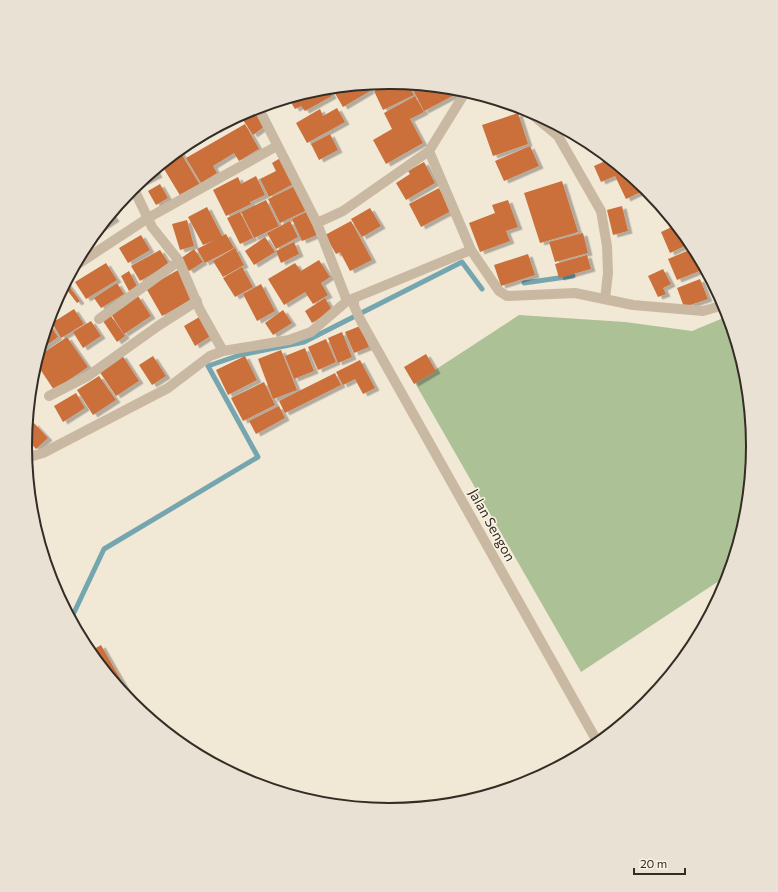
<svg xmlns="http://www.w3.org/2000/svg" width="778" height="892" font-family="Commissioner,sans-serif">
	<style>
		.green { fill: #adc196 }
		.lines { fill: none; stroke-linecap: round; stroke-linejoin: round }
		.stream { stroke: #75a6af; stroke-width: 5 }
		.building { fill: #cb6f3b; filter: url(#shadow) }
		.minor { stroke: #cab9a2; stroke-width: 10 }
		.labels { text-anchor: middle; stroke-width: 3; stroke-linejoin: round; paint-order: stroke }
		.street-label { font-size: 14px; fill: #342c25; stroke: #f9f2e3 }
		.rim { fill: none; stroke: #342c25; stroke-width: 2 }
	</style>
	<defs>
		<filter id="shadow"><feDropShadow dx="4.5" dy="2.5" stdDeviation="0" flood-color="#0004"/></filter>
	</defs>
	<rect width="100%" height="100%" fill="#f2e8d6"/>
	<path class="green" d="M519 315 625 322 692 331 728 316 746 375 753 446 746 517 728 575 581 672 415 383Z"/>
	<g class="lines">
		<path class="stream" d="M524 283 573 276
			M71 619 104 549 258 457 208 366 240 355 304 342 462 262 482 289"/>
	</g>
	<path class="building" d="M385 82 373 90 369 84Z
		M392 82 408 84 414 95 383 110 374 91Z
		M367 84 370 91 343 107 333 90 338 87Z
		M410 84 460 89 464 90 424 111Z
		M328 88 332 96 305 111 301 106 295 109 289 99 318 89Z
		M415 96 424 112 410 119 423 143 386 164 373 140 392 129 384 113Z
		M337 108 345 122 307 143 296 123 320 109 323 116Z
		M253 109 265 126 253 135 241 117Z
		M518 113 528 144 493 156 482 125Z
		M233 118 234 120 216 130 215 128Z
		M245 124 259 149 239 161 234 153 213 166 217 173 201 183 186 158Z
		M330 134 338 150 319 160 311 144Z
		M530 146 539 166 504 181 495 161Z
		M179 150 200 185 181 197 161 164Z
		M598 150H599L647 189 626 199 615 176 601 182 594 166 603 162Z
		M282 157 295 183 269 197 260 179 276 171 272 163Z
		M424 162 435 183 406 200 396 183 410 174 408 171Z
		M155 169 158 175 136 186 135 185Z
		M256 176 265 195 250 202 251 204 226 216 213 190 238 177 241 184Z
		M562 181 578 232 540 243 524 193Z
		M160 184 168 198 156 205 148 191Z
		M295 186 307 210 280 223 268 199Z
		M439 188 451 211 421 227 409 204Z
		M266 200 279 226 254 238 241 212Z
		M508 200 518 227 506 231 510 241 480 252 469 223 495 213 492 205Z
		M622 206 628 231 613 235 607 210Z
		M207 207 222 236 226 234 234 248 205 263 197 249 215 240 203 245 188 217Z
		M370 208 381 226 362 237 351 219Z
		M240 212 253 238 240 244 227 218Z
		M306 212 317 235 302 241 292 219Z
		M111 213 115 219 98 230Z
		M187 220 194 246 180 250 172 224Z
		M290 221 298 237 276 249 267 233Z
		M351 221 372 260 350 271 340 252 336 254 325 235Z
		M676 225 691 243 670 253 661 232Z
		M583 233 588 253 555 262 549 242Z
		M141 235 150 250 128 263 119 248Z
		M265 237 275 252 254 265 245 251Z
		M294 242 299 254 281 263 276 251Z
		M235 248 244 265 223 277 213 261Z
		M694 248 697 254 719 295 714 298 702 270 677 280 668 259Z
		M194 249 203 262 189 271 180 259Z
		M160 250 169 264 140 281 131 266Z
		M528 254 535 275 501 286 494 265Z
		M587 255 591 269 559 278 555 264Z
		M319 260 330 277 321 283 328 295 313 304 305 292 284 305 268 279 295 263 301 271Z
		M106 263 117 280 86 299 75 282Z
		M242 267 253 287 235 297 223 278Z
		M663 269 671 284 663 288 666 294 658 297 648 276Z
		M178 270 194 298 162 316 146 288Z
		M129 271 137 286 129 291 121 276Z
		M700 279 708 299 684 307 677 288Z
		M66 282 80 301 77 303 64 286Z
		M117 283 124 294 101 308 94 298Z
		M261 284 275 311 257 321 243 294Z
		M138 296 151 316 124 334 111 314Z
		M325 298 332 310 312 323 305 311Z
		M74 309 84 324 61 338 52 323Z
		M283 310 292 323 273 335 265 323Z
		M111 316 125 336 117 342 103 321Z
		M201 316 212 335 195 346 184 326Z
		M91 321 101 336 83 348 73 332Z
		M50 325 58 337 40 350 46 328Z
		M360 326 369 347 354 353 345 332Z
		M342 332 352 357 338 363 328 338Z
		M67 337 88 367 54 390 36 363 37 357Z
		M326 339 336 362 318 370 308 347Z
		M305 348 314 371 294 379 285 356Z
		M281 350 297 390 273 399 258 359Z
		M426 354 436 371 414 384 404 367Z
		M122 355 139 381 116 396 99 371Z
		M153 356 166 376 152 385 139 365Z
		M245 356 257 380 228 395 216 370Z
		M360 360 375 388 363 394 355 379 343 385 336 372Z
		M335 373 341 385 285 413 279 401Z
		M99 376 116 400 93 415 77 390Z
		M264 382 275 405 243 421 231 398Z
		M76 393 85 408 63 422 54 406Z
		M279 406 285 418 256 434 249 421Z
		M34 423 48 438 36 449 26 438 27 431Z
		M101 645 137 708 89 652Z"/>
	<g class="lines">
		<path class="minor" d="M466 91 429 151 471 250
			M258 107 317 223 347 301
			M524 108 558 136 601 211 607 246 608 273 605 299
			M133 187 152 227 179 261 200 310 223 351
			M317 223 343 211 429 151
			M75 266 148 218 277 146
			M354 298V306L361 321 598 743
			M99 319 179 261
			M49 396 88 376 158 326 197 301
			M26 458 43 453 168 388 210 356 223 351 289 340 311 332 347 301 471 250 499 291 507 296 575 293 633 305 703 311 724 305"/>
	</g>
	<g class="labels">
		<g class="street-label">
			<text transform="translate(492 525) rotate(61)" y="5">Jalan Sengon</text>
		</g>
	</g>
	<path d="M0 0H778V892H0ZM32 446a357 357 0 1 1 714 0a357 357 0 1 1-714 0Z" fill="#e9e2d4" fill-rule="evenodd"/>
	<path class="rim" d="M32 446a357 357 0 1 1 714 0a357 357 0 1 1-714 0Z"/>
	<path d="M634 868v6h51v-6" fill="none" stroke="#342c25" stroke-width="2"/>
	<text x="640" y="868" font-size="12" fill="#342c25" stroke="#f9f2e3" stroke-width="3" paint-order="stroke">20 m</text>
</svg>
